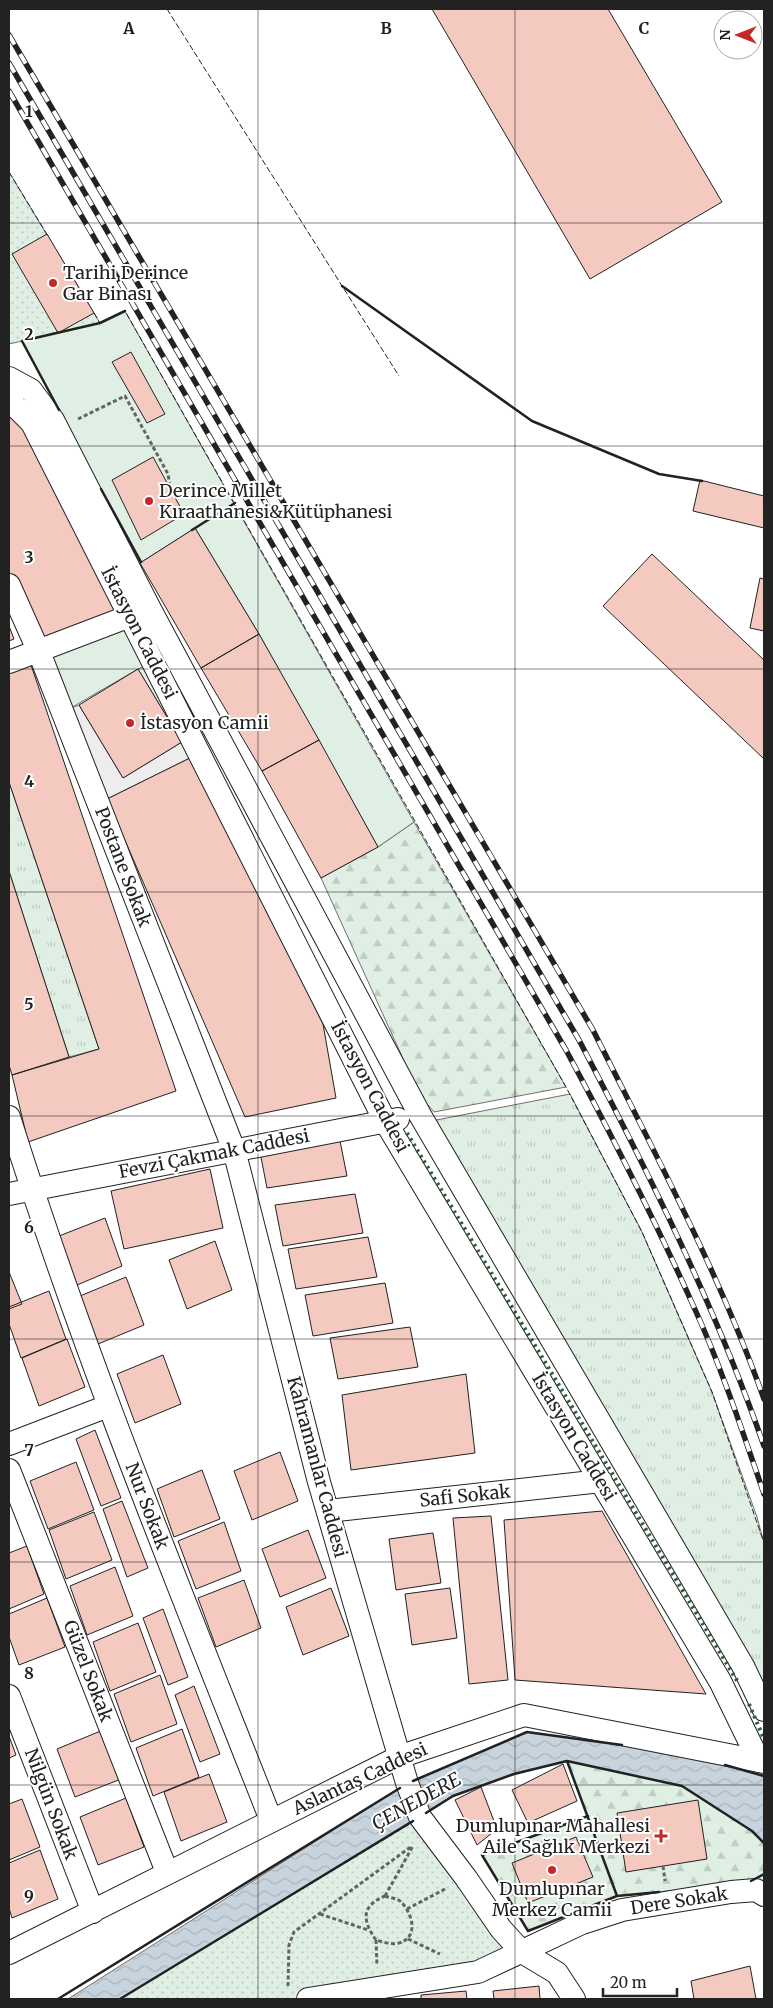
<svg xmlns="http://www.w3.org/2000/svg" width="773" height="2008" font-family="Merriweather,serif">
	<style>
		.grass { fill: url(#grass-tufts); stroke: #6f6f6f }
		.forest { fill: url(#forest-firs); stroke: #6f6f6f }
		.park { fill: url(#park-dots); stroke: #6f6f6f }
		.garden { fill: #e0efe3; stroke: #6f6f6f }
		.parking { fill: #ededed; stroke: #6f6f6f }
		.water { fill: url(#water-waves); stroke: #6f6f6f }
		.building { fill: #f3c9c0; stroke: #222 }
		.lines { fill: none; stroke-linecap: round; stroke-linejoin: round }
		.street-casing { stroke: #222; stroke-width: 24 }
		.path { stroke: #646464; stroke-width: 3; stroke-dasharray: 4 2.5; stroke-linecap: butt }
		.street { stroke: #fff; stroke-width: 22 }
		.rail-casing { stroke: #222; stroke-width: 5.5 }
		.rail { stroke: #fff; stroke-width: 4; stroke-dasharray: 11; stroke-linecap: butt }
		.hedge { stroke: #2f5e38; stroke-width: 4; stroke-dasharray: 2.5 4; stroke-linecap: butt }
		.fence { stroke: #222; stroke-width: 1; stroke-dasharray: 6 2.5; stroke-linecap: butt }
		.wall { stroke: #222; stroke-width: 2.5 }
		.grid { fill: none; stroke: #222; stroke-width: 1; stroke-opacity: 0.55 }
		.poi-dot { fill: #c62828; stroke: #fff; stroke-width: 2 }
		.labels { text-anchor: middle; stroke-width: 4; stroke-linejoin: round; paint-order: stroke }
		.poi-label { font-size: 18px; fill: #222; stroke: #fff; text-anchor: start }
		.street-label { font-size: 18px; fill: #222; stroke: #fff }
		.water-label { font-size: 19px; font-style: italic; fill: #222; stroke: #fff }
		.grid-label { font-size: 16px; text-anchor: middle; font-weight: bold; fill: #222; stroke: #fff; stroke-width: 4; stroke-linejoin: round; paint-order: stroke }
	</style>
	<defs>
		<pattern id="grass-tufts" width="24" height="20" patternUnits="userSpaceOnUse" patternTransform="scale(1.25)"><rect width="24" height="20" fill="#e0efe3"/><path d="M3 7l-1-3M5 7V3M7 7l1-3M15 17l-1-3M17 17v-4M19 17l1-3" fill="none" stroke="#c0cdc2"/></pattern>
		<pattern id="forest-firs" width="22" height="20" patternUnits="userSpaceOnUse" patternTransform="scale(1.25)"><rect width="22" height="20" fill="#e0efe3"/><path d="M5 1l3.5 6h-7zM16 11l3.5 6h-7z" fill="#c0cdc2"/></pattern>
		<pattern id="park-dots" width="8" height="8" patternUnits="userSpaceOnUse" patternTransform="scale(1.25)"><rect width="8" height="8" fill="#e0efe3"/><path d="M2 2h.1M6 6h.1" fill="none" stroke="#c0cdc2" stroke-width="1.8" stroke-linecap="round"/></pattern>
		<pattern id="water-waves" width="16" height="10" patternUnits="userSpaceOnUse" patternTransform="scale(1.25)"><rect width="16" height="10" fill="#c7d3dd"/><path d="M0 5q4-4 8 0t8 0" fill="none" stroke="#abb5bd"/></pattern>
	</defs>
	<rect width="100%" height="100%" fill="#fff"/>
	<path class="grass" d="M9 782 99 1049 69 1057 9 871Z
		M570 1094 642 1232 712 1392 757 1517 764 1543V1701L431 1121Z"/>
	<path class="forest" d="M414 822 566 1087 434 1112 420 1096 321 878 378 847Z
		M567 1761 682 1786 752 1831 764 1843V1895L747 1883 618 1896 528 1931 482 1855 588 1816Z"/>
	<path class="park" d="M9 172 100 323 9 344Z
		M420 1817 522 1952 308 1999H120Z"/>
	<path class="garden" d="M125 311 414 822 378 847 259 634 195 528 140 563 22 341 100 323Z
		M128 622 149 665 138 669 69 709 45 653Z"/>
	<path class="parking" d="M149 665 194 756 107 799 69 709 79 705 123 778 182 742 138 669Z"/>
	<path class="water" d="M527 1732 685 1754 764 1776V1843L752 1831 682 1786 567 1761 514 1774 452 1796 120 1999H68L407 1783Z"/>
	<path class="building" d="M432 9H608L722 202 590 279Z
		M47 234 94 313 58 333 12 254Z
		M131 352 165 414 147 423 112 362Z
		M9 410 25 425 123 613 42 646 9 573Z
		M153 457 184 514 141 540 112 480Z
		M700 480 764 496V528L693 511Z
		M195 528 259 634 201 668 140 563Z
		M652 554 764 660V759L603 606Z
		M760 578 764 579V631L750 628Z
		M9 626 14 639 9 641Z
		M259 634 319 740 262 771 201 668Z
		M31 665 176 1091 28 1142 12 1075 99 1049 9 782V672Z
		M138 669 182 742 123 778 79 705Z
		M319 740 378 847 321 878 262 771Z
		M194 756 323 1024 336 1098 245 1117 107 799Z
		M9 871 69 1057 12 1075 9 1065Z
		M339 1136 347 1176 267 1188 259 1147Z
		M210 1169 223 1228 124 1249 111 1191Z
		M355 1194 363 1233 283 1246 275 1205Z
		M105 1218 122 1266 77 1285 59 1236Z
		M368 1237 377 1277 296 1289 288 1249Z
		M215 1241 232 1290 187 1309 169 1260Z
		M9 1272 22 1304 9 1309Z
		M126 1277 144 1325 98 1344 80 1296Z
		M385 1283 393 1323 313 1336 305 1295Z
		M49 1291 66 1339 21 1358 9 1324V1307Z
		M410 1327 418 1367 338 1379 330 1338Z
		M67 1339 85 1387 39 1406 22 1358Z
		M163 1355 181 1404 135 1423 117 1374Z
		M466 1374 475 1453 351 1470 342 1395Z
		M95 1430 121 1498 101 1506 76 1439Z
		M280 1452 298 1501 252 1520 234 1471Z
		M76 1462 94 1510 48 1529 30 1481Z
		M202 1470 220 1519 174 1537 157 1489Z
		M122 1501 148 1568 127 1577 103 1509Z
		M602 1511 706 1694 515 1680 504 1520Z
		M94 1512 112 1560 66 1579 49 1530Z
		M491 1516 508 1680 469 1684 453 1518Z
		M224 1522 241 1571 196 1589 178 1541Z
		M308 1530 326 1578 280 1597 262 1549Z
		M433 1533 441 1583 396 1590 389 1539Z
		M27 1546 44 1594 9 1609V1553Z
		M115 1567 133 1616 87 1635 70 1586Z
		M244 1580 261 1628 216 1647 198 1598Z
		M331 1588 349 1636 303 1655 286 1607Z
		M450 1588 457 1638 412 1645 405 1594Z
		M47 1598 65 1647 19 1665 9 1637V1614Z
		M163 1609 188 1677 168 1685 143 1618Z
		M138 1623 156 1672 110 1691 93 1642Z
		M160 1675 177 1724 131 1742 114 1694Z
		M194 1686 220 1754 200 1762 175 1695Z
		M182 1729 199 1777 153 1796 136 1748Z
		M103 1730 121 1779 75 1797 57 1749Z
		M9 1736 16 1755 9 1758Z
		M563 1764 577 1801 528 1823 512 1790Z
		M209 1774 227 1822 181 1841 164 1792Z
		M481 1787 497 1829 477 1845 455 1800Z
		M126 1798 144 1847 98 1865 80 1817Z
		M22 1799 40 1847 9 1860V1804Z
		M698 1800 707 1859 626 1872 617 1813Z
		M576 1837 593 1877 528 1903 512 1863Z
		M40 1850 58 1899 12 1918 9 1908V1863Z
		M750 1966 756 1999H694L691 1981Z
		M539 1986 540 1999H494L493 1991Z
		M466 1991 467 1999H421V1995Z"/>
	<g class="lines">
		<g class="street-casing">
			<path id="street" d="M9 378 31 390 53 420 150 609 420 1115 743 1666 764 1710
				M9 400 32 423 385 1121 720 1681 759 1761
				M9 585 39 652 234 1150 319 1482 407 1783 420 1817 466 1878 501 1929 522 1952 557 1973 574 1999
				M9 662 143 611
				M9 1117C84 1356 179 1587 271 1820
				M9 1194 398 1119
				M9 1444 108 1406
				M9 1470 167 1872
				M328 1511 601 1481
				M9 1696 93 1912
				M9 1953 399 1757 524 1715 764 1762
				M308 1999 478 1972 582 1923 622 1910 731 1892 756 1890 764 1895"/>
		</g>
		<path class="path" d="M78 419 125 396 168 474 170 487
			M663 1866 665 1881
			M385 1896C390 1898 396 1898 400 1901 412 1912 420 1937 399 1943 392 1945 383 1942 376 1940 362 1920 361 1906 385 1896Z
			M385 1896 413 1846
			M407 1909 447 1888
			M320 1914 368 1930
			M408 1939 440 1954
			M376 1940 377 1966
			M288 1986 289 1945 294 1932 412 1846"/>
		<use href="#street" class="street"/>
		<g class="rail-casing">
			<path id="rail" d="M9 35 593 1030C653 1150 719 1272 764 1399
				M9 63 579 1040C648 1172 715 1305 764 1446
				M9 91 566 1050C611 1134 654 1218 693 1305 721 1366 742 1430 764 1494"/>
		</g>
		<use href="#rail" class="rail"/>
		<path class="hedge" d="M407 1133 739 1684
			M749 1704 764 1739"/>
		<path class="fence" d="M167 9 399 376
			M9 172 48 236
			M94 313 100 323 125 311 566 1087 642 1232 712 1392 764 1543
			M120 1999 413 1822"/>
		<path class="wall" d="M342 286 532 421 659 474 702 481
			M59 410 22 341 100 323 125 311
			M101 489 141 562
			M192 530 235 503
			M567 1761 617 1896 659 1892
			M725 1765 764 1776
			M413 1781 527 1732 622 1745
			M426 1813 453 1796 514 1774 567 1761 682 1786 752 1831 764 1843
			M588 1816 482 1855 528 1931 617 1896
			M751 1881 764 1874
			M58 1999 400 1788
			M120 1999 413 1821"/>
	</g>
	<path class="grid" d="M258 9V1999M515 9V1999M9 223H764M9 446H764M9 669H764M9 892H764M9 1116H764M9 1339H764M9 1562H764M9 1785H764"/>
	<g class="poi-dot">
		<circle cx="53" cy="283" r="5"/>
		<circle cx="149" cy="501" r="5"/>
		<circle cx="130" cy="723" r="5"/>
		<path d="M658.5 1828.5h5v5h5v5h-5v5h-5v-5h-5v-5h5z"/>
		<circle cx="552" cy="1870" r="5"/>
	</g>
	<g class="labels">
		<g class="poi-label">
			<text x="63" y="279">Tarihi Derince<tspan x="63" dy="21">Gar Binası</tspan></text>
			<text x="159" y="497">Derince Millet<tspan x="159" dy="21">Kıraathanesi&amp;Kütüphanesi</tspan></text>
			<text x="140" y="729">İstasyon Camii</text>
			<text x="650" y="1832" text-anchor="end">Dumlupınar Mahallesi<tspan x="650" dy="21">Aile Sağlık Merkezi</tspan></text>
			<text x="552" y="1895" text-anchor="middle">Dumlupınar<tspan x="552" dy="21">Merkez Camii</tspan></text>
		</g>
		<g class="street-label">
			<text transform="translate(139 633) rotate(63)" y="6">İstasyon Caddesi</text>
			<text transform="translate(123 867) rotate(69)" y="6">Postane Sokak</text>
			<text transform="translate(370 1087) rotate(62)" y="6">İstasyon Caddesi</text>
			<text transform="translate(214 1154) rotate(-11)" y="6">Fevzi Çakmak Caddesi</text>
			<text transform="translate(574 1437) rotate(59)" y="6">İstasyon Caddesi</text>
			<text transform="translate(317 1467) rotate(75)" y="6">Kahramanlar Caddesi</text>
			<text transform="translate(465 1496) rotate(-6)" y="6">Safi Sokak</text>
			<text transform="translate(147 1506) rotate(69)" y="6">Nur Sokak</text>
			<text transform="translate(88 1671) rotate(69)" y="6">Güzel Sokak</text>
			<text transform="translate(360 1779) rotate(-25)" y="6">Aslantaş Caddesi</text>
			<text transform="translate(51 1804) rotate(69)" y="6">Nilgün Sokak</text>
			<text transform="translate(679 1901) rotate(-9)" y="6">Dere Sokak</text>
		</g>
		<g class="water-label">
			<text transform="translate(416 1801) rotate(-29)" y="7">ÇENEDERE</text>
		</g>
	</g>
	<g class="grid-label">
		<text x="129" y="34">A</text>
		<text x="386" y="34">B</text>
		<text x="644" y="34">C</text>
		<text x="29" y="117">1</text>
		<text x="29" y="340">2</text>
		<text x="29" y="563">3</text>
		<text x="29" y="787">4</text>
		<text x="29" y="1010">5</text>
		<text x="29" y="1233">6</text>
		<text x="29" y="1456">7</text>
		<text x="29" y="1679">8</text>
		<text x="29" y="1902">9</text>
	</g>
	<rect width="773" height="2008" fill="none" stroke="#222222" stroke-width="20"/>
	<g transform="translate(738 35) rotate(270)"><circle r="24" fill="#ffffff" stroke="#a7a7a7"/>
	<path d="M0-4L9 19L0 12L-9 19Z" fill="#c62828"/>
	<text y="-8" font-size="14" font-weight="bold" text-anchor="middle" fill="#222222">N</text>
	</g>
	<path d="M603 1988v8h74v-8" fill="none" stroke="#222222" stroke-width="2.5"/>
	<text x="610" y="1988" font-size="15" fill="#222222" stroke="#ffffff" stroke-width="4" paint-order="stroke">20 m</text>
</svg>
